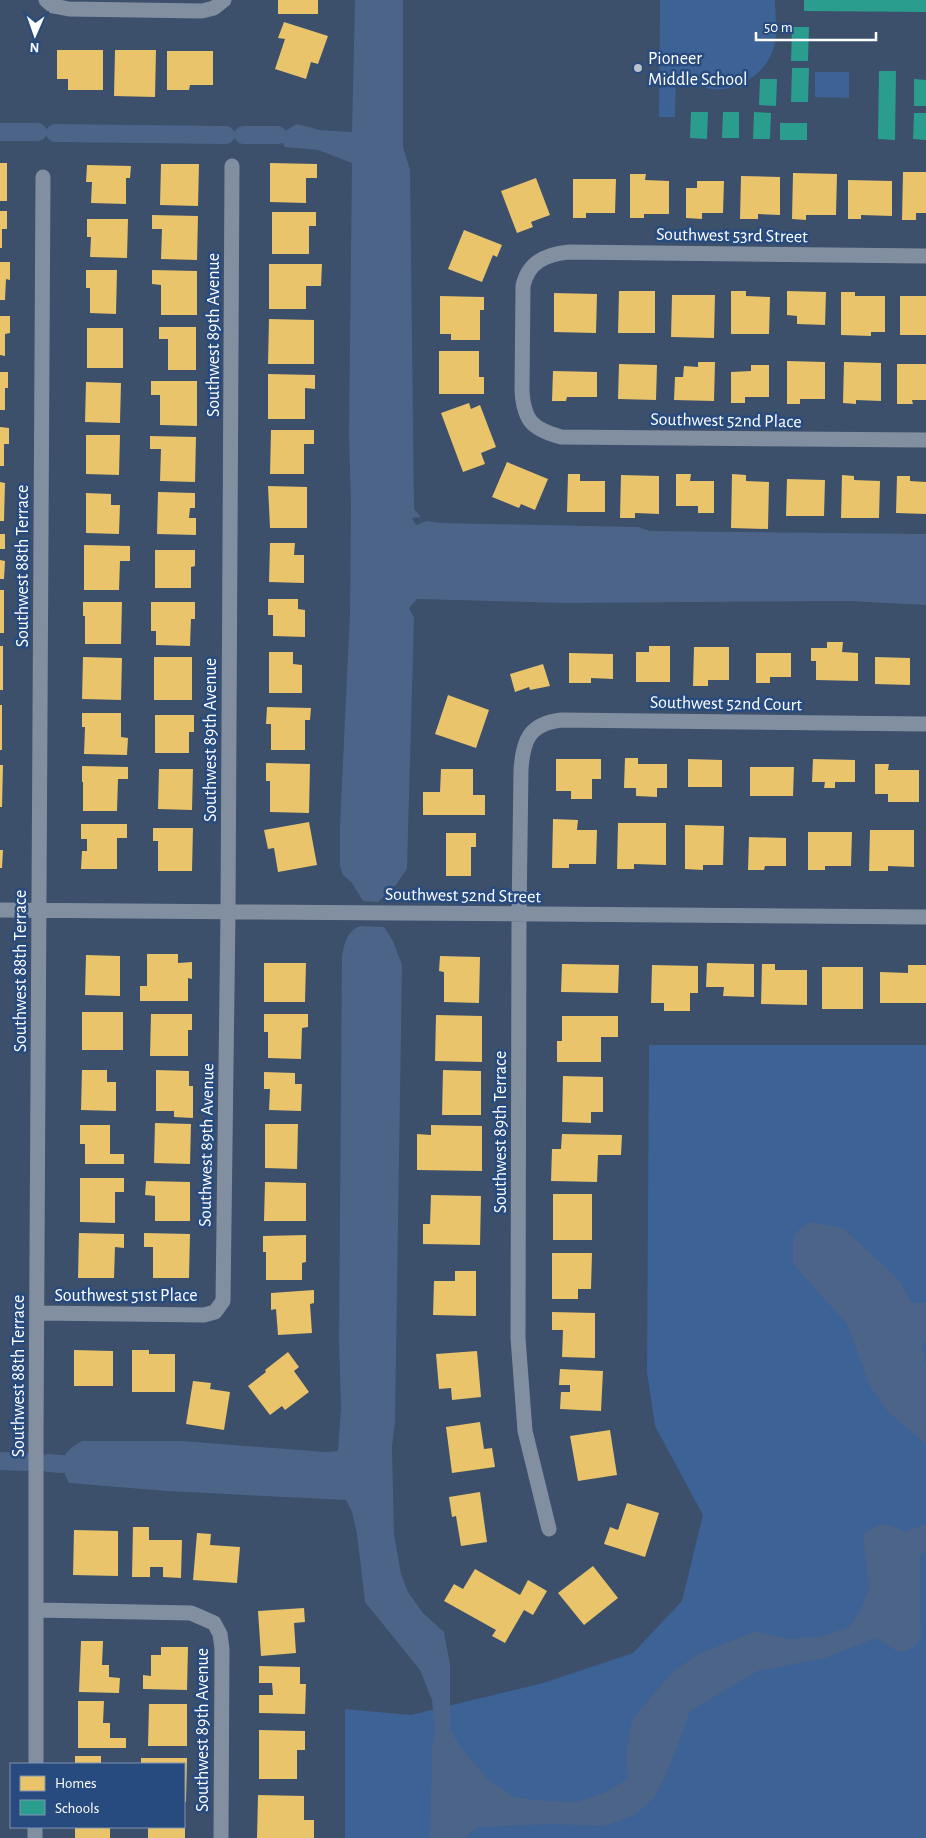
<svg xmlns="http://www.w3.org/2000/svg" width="926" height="1838" font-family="'Alegreya Sans',sans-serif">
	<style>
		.green { fill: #3d6295 }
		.water { fill: #4b6488 }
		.homes { fill: #e9c46a }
		.schools { fill: #2a9d8f }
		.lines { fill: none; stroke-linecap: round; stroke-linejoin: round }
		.canal { stroke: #4b6488; stroke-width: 18 }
		.minor { stroke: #828fa1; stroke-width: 15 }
		.poi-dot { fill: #bbc1cb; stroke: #284b7f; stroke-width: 2 }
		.labels { text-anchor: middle; stroke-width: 5; stroke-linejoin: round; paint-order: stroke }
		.poi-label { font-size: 18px; fill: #fff; stroke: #284b7f; text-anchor: start }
		.street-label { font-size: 18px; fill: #fff; stroke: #284b7f }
	</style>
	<rect width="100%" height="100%" fill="#3c4f6b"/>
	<path class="green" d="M660 0H775C775 15 778 32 774 47 767 73 738 92 711 89 698 87 687 80 676 73L675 117H659Z
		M815 72H849V98L815 97Z
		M649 1045H926V1838H345V1709L411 1715 543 1683 633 1653 682 1601 703 1515 655 1426 647 1372Z"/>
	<path class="water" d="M355 0H403V147L410 170 414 509 421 517 412 518 416 525 427 521 442 523 638 527 650 531 926 534V605L848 601 567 603 417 599 409 608 414 618 407 869 396 885 378 902 363 901 352 883 343 875 340 866V826L350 613 351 503 349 435 352 163 318 150 285 147 278 135 297 124 320 130 352 132Z
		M360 926 384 927 393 941 402 965 395 1421 392 1447 394 1534 401 1574 408 1592 423 1613 444 1632 450 1665V1729L461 1748 488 1779 513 1797 546 1801 576 1802 604 1793 628 1779 626 1754 632 1720 673 1671 699 1654 756 1631 786 1639 819 1637 849 1627 862 1607 869 1588 863 1534C880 1523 886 1522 905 1532L926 1524V1552L920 1554 921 1638 914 1647 903 1652 893 1649 876 1638 825 1658 758 1671 690 1711 667 1773 654 1798 633 1816 603 1826 553 1824 478 1827 465 1838H430L432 1749 435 1733 432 1700 420 1670 365 1602 357 1534 352 1512 346 1500 166 1491 69 1483C58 1461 61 1453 82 1441H182L326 1452 338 1451 341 1409 339 1341 342 957C344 944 347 931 360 926Z
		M810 1222 843 1228 899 1280 911 1302 926 1303V1342L922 1346 926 1364V1444L888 1412 871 1388 847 1324 793 1264V1241L796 1232Z"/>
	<path class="homes" d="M278 0H318V14H278Z
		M284 22 328 36 318 64 311 62 306 79 275 69 285 39 278 38Z
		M57 50H103V90H68V79H57Z
		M115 50H156L155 97 114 96Z
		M167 51H213V85H190L189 90H167Z
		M0 163H7V201H0Z
		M270 163 317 164V178H306V203L270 202Z
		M161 164H199L198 206 160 205Z
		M87 165 131 166 130 178H126V204L91 203 92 182H86Z
		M903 172H926V213H916V220H902Z
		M793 173 837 174 836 215H806V220L792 219Z
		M630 174H646L645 180 669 181V214H644V218H630Z
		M741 176 780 177V215L758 214V219H740Z
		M536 178 550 215 531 222 533 227 517 233 501 191Z
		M573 179H616L615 213H586V218H573Z
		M848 180 892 181V216L861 215V219H848Z
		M697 181H724L723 213H702V219L686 218V188H697Z
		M0 211H7V229H2V248H0Z
		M272 212H316V226H309V254H272Z
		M152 215 198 216 197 260 161 259 162 229H152Z
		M87 219H128L127 258 90 257 91 237H87Z
		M464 230 502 245 497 257 493 255 482 282 448 269Z
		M0 262H10V280L6 279 5 300H0Z
		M269 264H322L321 286H306V309H269Z
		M86 270H117L116 314 90 313V288H86Z
		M152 270 197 271V315H161V285L152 284Z
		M619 291H655V333H618Z
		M731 291H746V296L770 297 769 334H731Z
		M787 291 826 292 825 325 797 324V316L787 315Z
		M841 292H855V296H885V332H871V336L841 335Z
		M554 293 597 294 596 333 554 332Z
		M672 295H715L714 338 671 337Z
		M440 296 484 297V310H480V340H451V334H440Z
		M900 296H926V335H900Z
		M0 316H10V333L5 334V356L0 355Z
		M269 319 314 320V364H268Z
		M159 327H196V370H168V339H159Z
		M87 328H123V368H87Z
		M439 351H479V377H484V394H439Z
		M787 361 825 362V399H800V404H787Z
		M698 362H715L714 401 674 400 675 377H683L684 366 698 367Z
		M844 362 881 363V401L856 400V404L843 403Z
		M619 364 657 365 656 400 618 399Z
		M897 364H926V400H912L913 404H897Z
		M751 365H769V397H745V403H731V372L751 371Z
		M553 371 597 372V397H567L566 401H552Z
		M0 372H8V388H5V410H0Z
		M268 374 315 375V389L305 388V419H268Z
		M151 381H197V426L160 425V395H151Z
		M86 382 121 383 120 423 85 422Z
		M469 403 471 409 480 405 496 447 481 453 485 464 463 472 441 413Z
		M0 427 9 428V444H4V466H0Z
		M271 430H314V444H304V474H270Z
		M86 435H120L119 475 86 474Z
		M150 436 196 437 195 482 160 481 161 449H150Z
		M507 462 548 479 535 510 521 504 519 508 492 497Z
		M568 474H580V481H605V512H567Z
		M676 474H691L690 481H714V513H698V506H676Z
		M732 474 746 475V481L769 482 768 529 731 528Z
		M621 475 659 476V514L635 513V518H620Z
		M842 475 854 476V480L880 481 879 518H841Z
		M897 476H910V481L926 482V514L896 513Z
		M787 479 825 480 824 516H786Z
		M0 482 5 483 4 521H0Z
		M268 486 307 487V528H270Z
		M158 492 195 493V508H190L189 518H196V535L157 534Z
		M86 493 111 494V505H120L119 534 86 533Z
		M0 534H5V549H0Z
		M270 543H295L294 555H304V583L269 582Z
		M84 545 130 546V561H120L119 590H84Z
		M155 550H195V566L191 567V588H155Z
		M0 560 5 561 4 579H0Z
		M0 590H4V633H0Z
		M268 599H298V609L305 610V637L273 636V615H268Z
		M83 602H122L121 644H85V616H83Z
		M151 602H195V619H191L190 646 156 645V631H151Z
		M827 642H843L842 652 858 653V681L816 680V661H811V648H827Z
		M0 646H3V690H0Z
		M649 646H670V682H636V652H649Z
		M694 647H729V680H708V686H693Z
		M269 652H293V664L302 665V693H269Z
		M569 653 613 654V679L591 678V683H569Z
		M756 653H791V677H770V683H756Z
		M83 657 122 658 121 700 82 699Z
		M154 657H192V700H154Z
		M875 657 910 658V685L875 684Z
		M543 664 550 686 530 690 529 687 515 692 510 674Z
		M448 695 489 710 476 748 435 734Z
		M0 705H2V750H0Z
		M267 707 311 708 310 720H305V750H271V724H266Z
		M82 713H121V737L128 738 127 755 84 754 85 727H82Z
		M155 715H194V732H189V753H155Z
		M625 758H638V764H667V788H657V797L636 796V788H624Z
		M556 759H601V779H592V799H571V791H556Z
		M688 759 722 760V787H688Z
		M813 759 855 760V782H835V788H824L825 782H812Z
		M266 763 310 764 309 813 270 812V781H266Z
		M875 764H889L888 770H919V802H888V794H875Z
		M0 765H3L2 807H0Z
		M82 766 128 767V779H118L117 811H83V782H82Z
		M750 767H794L793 796H750Z
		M159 769H193L192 810 158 809Z
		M441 769H473V795H485V815H423V792H440Z
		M553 819 578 820 577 830H597L596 864H569V868H552Z
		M309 822 317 865 278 872 274 848 268 849 264 830Z
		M618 823H666V865L634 864V869H617Z
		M81 824H127V838H117V869H81L82 851H87V839H81Z
		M685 825 724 826 723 865H703V870L685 869Z
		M153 828H193L192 871H158V841H153Z
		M870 830H914V867L888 866V871H869Z
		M808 832H852L851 866H825V870H808Z
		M446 833H476V847H471V876H446Z
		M749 837 786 838V866H765L764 870H748Z
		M0 850H3L2 868H0Z
		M147 954H178V963L192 962V979L188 978V1001H140V986H147Z
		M86 955 120 956V996L85 995Z
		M440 956 480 957 479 1003 444 1002V972L439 971Z
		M264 963H306L305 1002H264Z
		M707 963 754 964V997L723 996 724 987H706Z
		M562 964 619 965 618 993 561 992Z
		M762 964H775V970H807V1005L761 1004Z
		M652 965 698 966V993H690V1011H664V1003H651Z
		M908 965H926V1003H880V972L908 973Z
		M822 967H863V1009H822Z
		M82 1012H123V1050H82Z
		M151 1014H192V1030H188V1056H150Z
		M264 1014H308V1027L302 1028 301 1059 268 1058V1032H264Z
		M436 1015 482 1016V1062L435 1061Z
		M562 1016H618V1037H601V1062H557V1041H562Z
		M82 1070H107V1082H116V1111L81 1110Z
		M156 1070 189 1071V1086H193V1118L174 1117V1111H156Z
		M443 1070 481 1071V1115H442Z
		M264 1072 295 1073V1084H302L301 1111 269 1110 270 1089H264Z
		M563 1076 603 1077V1112H591V1123L562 1122Z
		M155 1123 191 1124 190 1164 154 1163Z
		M265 1124H298L297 1169 265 1168Z
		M80 1125H110V1154H124V1164H85V1144H80Z
		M431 1125 482 1126V1171L417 1170V1134L431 1135Z
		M562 1134 622 1135 621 1155H598L597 1182 551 1181 552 1149H561Z
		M80 1178H124V1192H115V1223L80 1222Z
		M146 1181 190 1182V1221H155V1196L145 1195Z
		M265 1182 306 1183V1221H264Z
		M553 1194H592V1240H553Z
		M431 1195 481 1196 480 1245 423 1244V1224H430Z
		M79 1233 124 1234V1248L115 1247 114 1278H78Z
		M144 1233 190 1234 189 1278H153V1247H144Z
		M306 1235V1262L302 1263V1280H266V1252H263V1236Z
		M552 1253H592L591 1289H578V1299H552Z
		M455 1271H476V1316L433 1315 434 1281H455Z
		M314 1290V1303L310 1304 312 1333 278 1335 276 1309 271 1310V1293Z
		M552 1312 595 1313V1358L562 1357 563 1330H552Z
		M74 1350 113 1351V1386H74Z
		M132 1350H149V1354H175V1392H132Z
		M477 1351 481 1397 452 1400 451 1388 439 1389 436 1354Z
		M288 1352 299 1367 294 1371 309 1392 285 1410 282 1406 270 1415 248 1386 266 1372 265 1370Z
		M560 1369 603 1371 601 1411 560 1409 561 1392H570V1385H559Z
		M193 1381 211 1383 210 1389 230 1392 224 1430 186 1424Z
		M480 1422 484 1449 492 1448 495 1467 452 1473 446 1427Z
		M610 1430 617 1475 578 1481 570 1436Z
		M480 1492 487 1542 461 1546 456 1516 452 1517 449 1497Z
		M627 1503 659 1513 645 1557 604 1544 610 1527 618 1530Z
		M133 1527H149V1540H182L181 1578 163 1577V1567H150V1577H132Z
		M74 1530 118 1531V1576L73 1575Z
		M197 1533 211 1534 210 1545 240 1547 237 1583 193 1580Z
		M593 1566 618 1598 584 1625 558 1593Z
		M475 1569 520 1595 528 1580 547 1591 533 1615 524 1610 505 1643 492 1636 496 1630 444 1601 454 1584 463 1589Z
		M304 1608 305 1622 294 1623 296 1653 261 1656 258 1611Z
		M81 1641H103L102 1665H109V1677L120 1678 119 1693 79 1692Z
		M161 1647H188L187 1690 143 1689V1675L151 1676V1655H161Z
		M259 1666 300 1667V1684H306L305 1714 259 1713V1695H273L272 1683H259Z
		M78 1701H104L103 1723H110V1738H126V1748H78Z
		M149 1704H187V1746H148Z
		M259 1730 305 1731V1750H297V1779H259Z
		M75 1756H101V1764H75Z
		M141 1758H187L186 1802H184V1764H141Z
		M258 1795 304 1796V1820H314V1838H257Z
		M75 1827H110V1838H75Z
		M148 1827H185V1838H148Z"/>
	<path class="schools" d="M804 0H926V12L804 11Z
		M792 27H809L808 61H791Z
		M792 68H809L808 102H791Z
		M879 71H896L895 140 878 139Z
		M760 79H777L776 106 759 105Z
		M914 79 926 80V106H914Z
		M691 112H708L707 139 690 138Z
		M723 112H739V138H722Z
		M754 112 771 113 770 139H753Z
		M914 113H926V140L913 139Z
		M780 123H807V140H780Z"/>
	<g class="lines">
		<path class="canal" d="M0 132H38
			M55 133 226 135
			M243 135H278
			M0 1461 26 1462
			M48 1463 62 1464"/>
		<path class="minor" d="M46 0 53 6 69 9 202 11 214 8 224 0
			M926 256 569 252C546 254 528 262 523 286L522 391C524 422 533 429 561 437L926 440
			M0 910 926 917
			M37 1313 204 1315 215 1312 223 1301 228 912 232 166
			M549 1529 525 1431 518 1338 519 915 521 770C523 740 529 724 561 720L926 724
			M37 1610 191 1613 214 1623 220 1634 222 1649 221 1838
			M36 1764V1436L43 177
			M35 1838V1827"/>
	</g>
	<circle class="poi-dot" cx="638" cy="68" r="5"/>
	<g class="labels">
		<g class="poi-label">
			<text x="648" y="64">Pioneer<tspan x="648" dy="21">Middle School</tspan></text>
		</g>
		<g class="street-label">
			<text transform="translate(732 235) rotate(1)" y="6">Southwest 53rd Street</text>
			<text transform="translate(213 335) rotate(-90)" y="6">Southwest 89th Avenue</text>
			<text transform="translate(726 420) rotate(1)" y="6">Southwest 52nd Place</text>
			<text transform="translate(22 566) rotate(-90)" y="6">Southwest 88th Terrace</text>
			<text transform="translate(726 703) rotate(1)" y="6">Southwest 52nd Court</text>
			<text transform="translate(210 740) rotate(-90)" y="6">Southwest 89th Avenue</text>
			<text transform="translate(463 895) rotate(1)" y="6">Southwest 52nd Street</text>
			<text transform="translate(20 971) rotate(-90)" y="6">Southwest 88th Terrace</text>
			<text transform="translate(500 1132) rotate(-90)" y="6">Southwest 89th Terrace</text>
			<text transform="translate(206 1145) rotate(-89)" y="6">Southwest 89th Avenue</text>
			<text x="126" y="1301">Southwest 51st Place</text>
			<text transform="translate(18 1376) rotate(-90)" y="6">Southwest 88th Terrace</text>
			<text transform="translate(202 1730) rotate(-90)" y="6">Southwest 89th Avenue</text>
		</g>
	</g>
	<rect x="10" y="1763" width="175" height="65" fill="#284b7f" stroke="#7e93b2"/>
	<rect x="20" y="1776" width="25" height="15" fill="#e9c46a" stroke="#7e93b2"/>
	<text x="55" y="1788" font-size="15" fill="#ffffff">Homes</text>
	<rect x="20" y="1800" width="25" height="15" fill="#2a9d8f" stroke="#7e93b2"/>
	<text x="55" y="1813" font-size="15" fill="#ffffff">Schools</text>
	<g transform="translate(35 35) rotate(182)" stroke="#284b7f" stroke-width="4" paint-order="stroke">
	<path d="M0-4L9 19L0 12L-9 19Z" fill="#ffffff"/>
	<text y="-8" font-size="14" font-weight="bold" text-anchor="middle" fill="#ffffff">N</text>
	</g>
	<path d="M756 32v8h120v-8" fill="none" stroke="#ffffff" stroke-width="2.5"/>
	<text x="764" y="32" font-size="15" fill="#ffffff" stroke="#284b7f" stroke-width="4" paint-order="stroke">50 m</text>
</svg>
